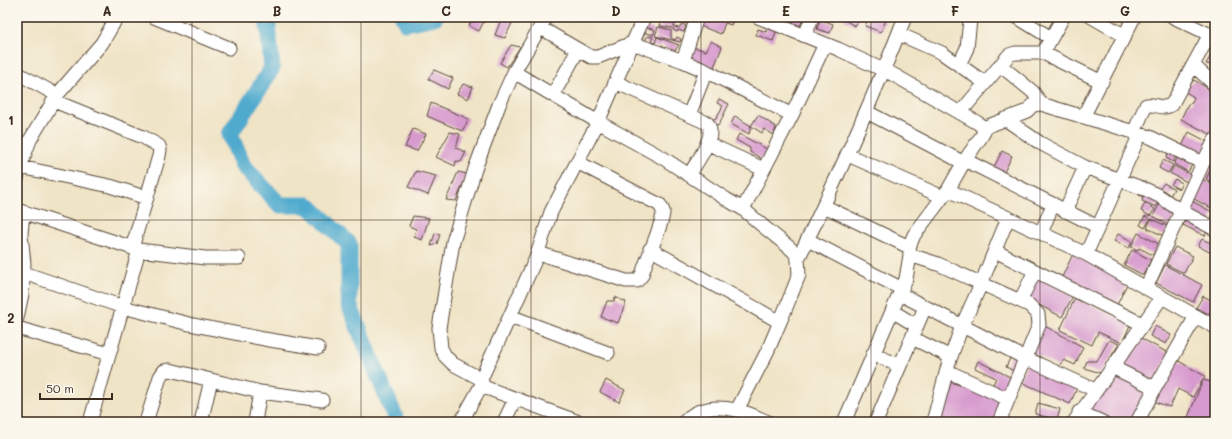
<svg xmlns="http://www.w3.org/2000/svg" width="1232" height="439" font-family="Mali,sans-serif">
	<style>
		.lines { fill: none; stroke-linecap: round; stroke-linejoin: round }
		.river { stroke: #50aace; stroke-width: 17 }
		.building { fill: #d79ace }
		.minor-casing { stroke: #564637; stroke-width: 15 }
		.minor { stroke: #fff; stroke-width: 13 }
		.grid { fill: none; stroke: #3b2a1e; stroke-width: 1; stroke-opacity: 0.55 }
		.neatline { fill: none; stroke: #3b2a1e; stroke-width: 1.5 }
		.grid-label { font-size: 13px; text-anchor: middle; font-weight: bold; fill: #3b2a1e }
	</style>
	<rect width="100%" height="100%" fill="#fbf7ec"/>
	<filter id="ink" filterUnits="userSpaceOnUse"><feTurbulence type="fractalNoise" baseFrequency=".025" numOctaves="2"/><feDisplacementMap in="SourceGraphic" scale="8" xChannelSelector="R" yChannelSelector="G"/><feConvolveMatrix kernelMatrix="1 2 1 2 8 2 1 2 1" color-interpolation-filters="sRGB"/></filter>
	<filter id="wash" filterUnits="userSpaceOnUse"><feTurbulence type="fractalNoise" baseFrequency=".012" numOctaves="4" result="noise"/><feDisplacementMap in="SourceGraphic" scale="16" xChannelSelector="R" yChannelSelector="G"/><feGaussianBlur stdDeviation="0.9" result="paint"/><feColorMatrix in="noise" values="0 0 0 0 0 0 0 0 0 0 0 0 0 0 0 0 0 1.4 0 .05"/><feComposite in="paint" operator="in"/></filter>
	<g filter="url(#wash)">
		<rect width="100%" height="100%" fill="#f0e4c6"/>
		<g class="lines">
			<path class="river" d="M267 17 272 68 230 134 243 166 280 205H308L349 244V304L397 422
				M403 17 406 23 435 17"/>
		</g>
		<g id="blocks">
			<path class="building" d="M473 17H486L479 31 469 26Z
				M502 17 513 21 505 38 495 35Z
				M667 17H684L689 18 688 24Z
				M703 17H734L731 25 725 23 721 34 700 26Z
				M774 17H792L790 24Z
				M794 17H804L800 26 792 22Z
				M845 17H859L860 18 855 26 843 19Z
				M869 17H877L886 20 881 32 865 26Z
				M662 18 675 21 674 27 679 28 682 24 686 26 684 32 678 30 677 32 673 30V28L660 26Z
				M820 19 833 24 830 33 817 29Z
				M768 26 777 29 773 41 756 35 758 29 766 32Z
				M645 27 655 30 653 35 643 32Z
				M658 27 671 30V38L675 40 677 37 681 39 680 42 655 36Z
				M647 36 653 37 651 42 655 43 657 37 679 45 673 53 662 45 659 48 645 43Z
				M711 41 722 47 714 67 685 57 690 46 706 51Z
				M511 45 520 47 507 67 500 63Z
				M1215 48V71L1213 65 1206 64Z
				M434 70 453 78 448 89 428 79Z
				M1194 80 1211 90 1212 99 1215 100V129L1212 135 1181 119 1188 104 1192 103 1194 97 1184 91Z
				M463 84 473 87 468 99 457 94Z
				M719 99 729 104 718 126 709 121 716 118 723 106 717 103Z
				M431 103 469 119 462 131 427 116Z
				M758 115 776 127 774 135 764 129 762 133 751 126Z
				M735 116 751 126 749 134 731 124Z
				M413 129 426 134 417 151 405 147Z
				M450 132 460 134 456 148 466 152 461 162 456 161 455 166 436 157Z
				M1189 132 1208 142 1199 159 1181 148Z
				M739 134 767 149 762 159 750 152V148L736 140Z
				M1002 151 1012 156 1003 174 993 169Z
				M1169 151 1177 155 1173 162 1166 158Z
				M1179 155 1193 163 1188 172 1174 164Z
				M1163 160 1173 165 1168 173 1159 168Z
				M1215 161V184L1206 179Z
				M1174 166 1193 176 1189 183 1170 173Z
				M416 171 436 176 428 195 408 187Z
				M458 172 467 174 456 201 446 200Z
				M1175 179 1182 183 1179 189 1171 185Z
				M1202 179 1215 186V210L1192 198Z
				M1164 183 1174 189 1170 196 1159 190Z
				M1141 191 1159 199 1156 207 1142 201 1143 197 1139 195Z
				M1161 201 1179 211 1170 226 1153 216Z
				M1192 201 1214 213 1209 223 1187 211Z
				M1145 203 1155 209 1150 216 1141 211Z
				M413 216 429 218 422 240 414 237 416 229 409 226Z
				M1145 216 1150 219 1145 228 1140 225Z
				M1187 218 1208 228 1205 236 1183 225Z
				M1151 219 1169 227 1164 236 1147 228Z
				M435 233 440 234 437 244 431 246Z
				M1138 233 1159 244 1153 255 1139 248 1138 250 1131 247Z
				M1118 234 1132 241 1129 248 1114 241Z
				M1202 239 1215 245V255L1198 246Z
				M1175 247 1193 256 1184 273 1166 264Z
				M1132 250 1151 260 1143 275 1124 265Z
				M1073 254 1128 282 1116 307 1061 279Z
				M1165 265 1202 285 1193 302 1156 283Z
				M1037 277 1073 296 1062 317 1026 298Z
				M1203 296 1215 302 1209 314 1196 308Z
				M615 297 626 302 618 323 601 317 607 301H614Z
				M1075 298 1131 323 1122 343 1098 332 1092 345 1060 330Z
				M1043 325 1083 347 1075 365 1064 360 1058 367 1031 352Z
				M1155 326 1171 335 1166 344 1150 336Z
				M1137 336 1170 354 1153 383 1117 365Z
				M1109 340 1119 344 1101 373 1084 368 1087 361H1097Z
				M1011 356 1019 360 1014 371 1006 367Z
				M1175 359 1205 376 1193 397 1178 389 1170 407 1152 401Z
				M978 361 1012 378 1004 393 992 386 996 378 975 368Z
				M1027 363 1078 386 1070 404 1019 381Z
				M1112 371 1150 389 1132 422H1114L1085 410Z
				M606 380 625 390 619 402 600 392Z
				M1203 380 1215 383V410L1212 422H1186Z
				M951 382 1004 401 996 422H937Z
				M1038 403 1060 409 1057 420 1035 414Z"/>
		</g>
	</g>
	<g filter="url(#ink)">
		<use href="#blocks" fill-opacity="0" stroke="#564637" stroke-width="1"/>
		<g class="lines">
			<g class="minor-casing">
				<path id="minor" d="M154 17 229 48
					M758 17 838 49 894 75 978 123 983 128 984 132 981 137 965 160 948 190 914 235 909 247 910 255 906 279 844 422
					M1017 17 1051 38
					M1092 17 1125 36
					M1173 17 1215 37
					M541 28 591 57H598L632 43 683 61 706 71 792 115
					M899 34 942 53 985 83
					M805 36 812 17
					M1043 53 1063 17
					M683 61 697 17
					M959 65 967 48 970 20 972 17
					M1000 65 1033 92 1041 104
					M1193 65 1215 85
					M514 72 598 122 663 158 689 175C696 163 718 135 707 123L615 82
					M17 73 57 95
					M553 95 578 50
					M54 101 143 137 159 146 160 150 159 156 132 248
					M867 112 964 163
					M960 113 1009 55 1015 53H1043L1102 82
					M689 115 706 71
					M1083 117 1134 17
					M1005 119 1040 143 1085 167 1147 190 1159 196 1181 211 1215 229
					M983 128 1027 111 1033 105 1041 104 1150 137 1203 163
					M1134 132 1146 105C1155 103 1163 111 1172 104L1210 34
					M707 143 763 169
					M848 155 943 197
					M965 160 1098 227
					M20 167 110 186 147 198
					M689 175 726 199 743 209 764 227 790 248 795 253 798 259 799 275 785 310 768 350 737 410
					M17 179 20 167 30 140 57 95 102 43 117 17
					M948 190 1086 254 1215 327
					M824 206 909 247
					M743 209 792 115 825 44
					M17 210 139 250 205 258H239
					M1065 211 1085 167
					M1041 233 1053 204
					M808 240 902 289
					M650 249 780 322
					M995 251 1142 324
					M538 253 626 281H637L642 275C645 262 664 222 663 211 662 208 661 208 660 205L577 162
					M1086 254 1140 134
					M910 255 938 264 1029 305 1038 314 1039 325 999 422
					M798 259C837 179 873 99 905 17
					M24 273 123 307 189 324 264 339 318 348
					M1146 288 1203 163 1215 140
					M900 294 1025 358 1095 390
					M1020 301 1035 271
					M892 311 917 326
					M510 316 608 353
					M17 318 22 294 24 264 21 234 23 213
					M17 328 109 354
					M912 338 951 357
					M873 354 900 366
					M1112 367 1155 388
					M947 371 1008 399
					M481 379 453 364 445 356 441 348 439 328 453 242 475 169 499 105 514 72 546 17
					M481 386 579 422
					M1079 412 1102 422
					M90 422 139 250
					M146 422 160 377 164 371 170 370 260 392 322 400
					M201 422 211 380
					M255 422 260 392
					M461 422 481 386 482 382 481 379 510 316 536 258 551 212 598 122 644 17
					M504 422 515 399
					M684 422C697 407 718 406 736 410 747 412 758 418 768 422
					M876 422 925 307
					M933 422 949 362 962 326 981 284 1008 218
					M1074 422 1162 297
					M1137 422 1155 388 1196 316"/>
			</g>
			<use href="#minor" class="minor"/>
		</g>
	</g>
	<path class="grid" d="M192 17V422M361 17V422M531 17V422M701 17V422M871 17V422M1040 17V422M17 220H1215"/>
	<rect width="1232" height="439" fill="none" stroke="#fbf7ec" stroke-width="44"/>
	<path d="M40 393v6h72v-6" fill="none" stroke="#3b2a1e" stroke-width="2"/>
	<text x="46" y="393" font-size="12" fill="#3b2a1e" stroke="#fbf7ec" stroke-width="3" paint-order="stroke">50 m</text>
	<rect x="22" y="22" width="1188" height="395" class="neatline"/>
	<g class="grid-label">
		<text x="107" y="16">A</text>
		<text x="277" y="16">B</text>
		<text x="446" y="16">C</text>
		<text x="616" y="16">D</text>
		<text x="786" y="16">E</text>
		<text x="955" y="16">F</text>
		<text x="1125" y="16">G</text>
		<text x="11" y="125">1</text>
		<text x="11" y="323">2</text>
	</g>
</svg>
